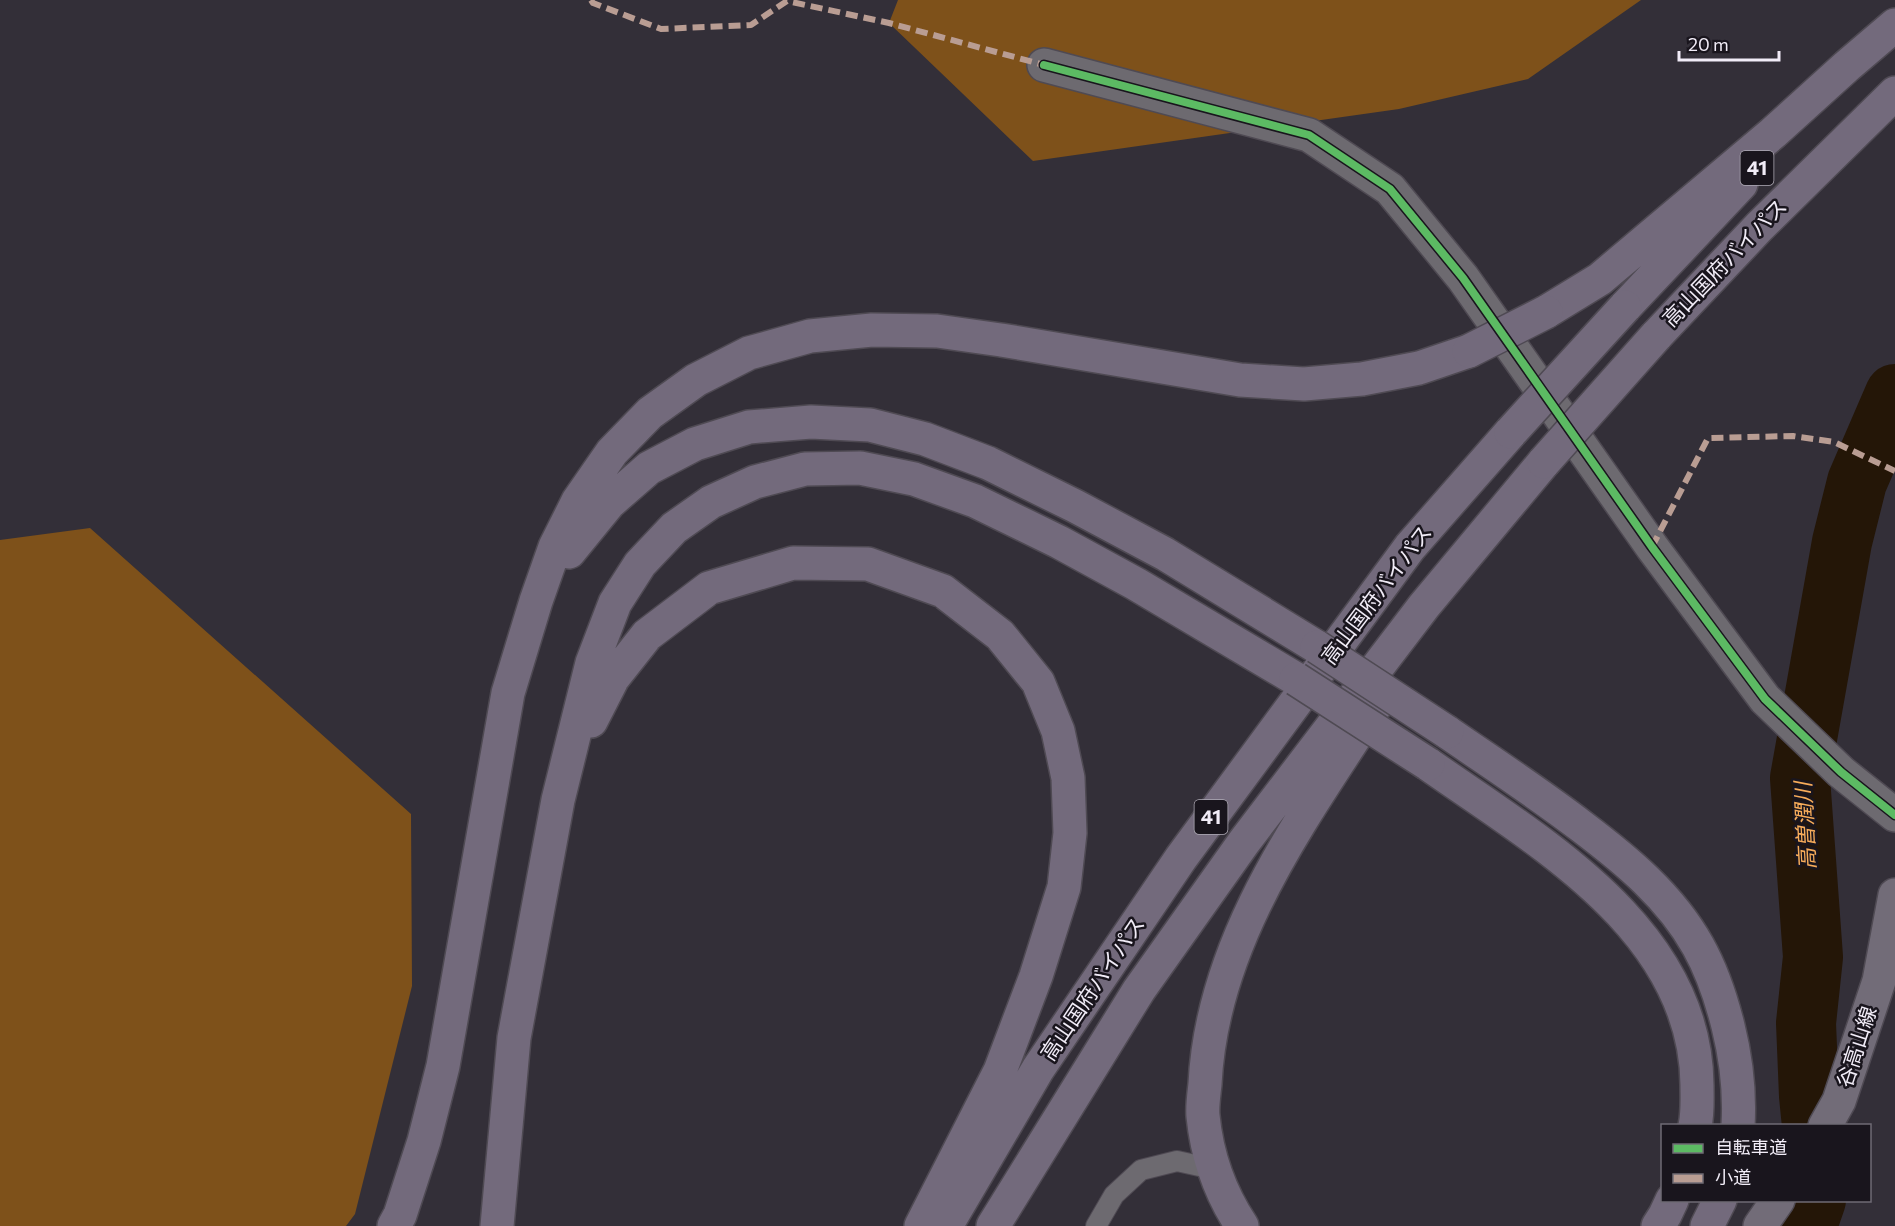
<svg xmlns="http://www.w3.org/2000/svg" width="1895" height="1226" font-family="Commissioner,'Noto Sans JP',sans-serif">
	<style>
		.forest { fill: #7e511a }
		.lines { fill: none; stroke-linecap: round; stroke-linejoin: round }
		.river { stroke: #241607; stroke-width: 60 }
		.lane-casing { stroke: #4f4a53; stroke-width: 22 }
		.street-casing { stroke: #4f4a53; stroke-width: 36 }
		.secondary-casing { stroke: #4f4a53; stroke-width: 36 }
		.highway-casing { stroke: #4f4a53; stroke-width: 36 }
		.lane { stroke: #6d6a70; stroke-width: 20 }
		.street { stroke: #6d6a70; stroke-width: 33 }
		.secondary { stroke: #726c78; stroke-width: 33 }
		.highway { stroke: #736a7c; stroke-width: 33 }
		.highway-bridge-casing { stroke: #4f4a53; stroke-width: 36; stroke-linecap: butt }
		.highway-bridge { stroke: #736a7c; stroke-width: 33 }
		.quiet { stroke: #b99d93; stroke-width: 6; stroke-dasharray: 12 6; stroke-linecap: butt }
		.cycleway-casing { stroke: #19151d; stroke-width: 11 }
		.cycleway { stroke: #5cba63; stroke-width: 8 }
		.labels { text-anchor: middle; stroke-width: 5; stroke-linejoin: round; paint-order: stroke }
		.shield { fill: #19151d; stroke: #b0acb6; stroke-width: 1.5 }
		.shield-label { font-size: 20px; font-weight: bold; fill: #f1ecf7 }
		.street-label { font-size: 21px; fill: #f1ecf7; stroke: #19151d }
		.water-label { font-size: 22px; font-style: italic; fill: #f7ac5a; stroke: #19151d }
	</style>
	<rect width="100%" height="100%" fill="#332f38"/>
	<path class="forest" d="M898 0H1641L1528 79 1399 109 1033 161 889 23Z
		M90 528 411 814 412 986 355 1214 346 1226H0V540Z"/>
	<g class="lines">
		<path class="river" d="M1812 1126 1809 1096 1806 1023 1813 957 1800 778 1842 542 1857 482 1895 394
			M1807 1226 1816 1200"/>
		<g class="lane-casing">
			<path id="lane" d="M1096 1226 1114 1195 1141 1170 1177 1161 1213 1169"/>
		</g>
		<g class="street-casing">
			<path id="street" d="M1044 65 1309 135 1390 189 1463 278 1652 547 1765 699 1841 772 1895 815"/>
		</g>
		<g class="secondary-casing">
			<path id="secondary" d="M1825 1126 1839 1101 1879 981 1895 895
				M1760 1226 1778 1200"/>
		</g>
		<g class="highway-casing">
			<path id="highway" d="M1625 307 1741 184
				M1546 312 1600 279 1773 133 1847 66 1895 25
				M1656 336 1759 227 1895 93
				M569 552 609 503 649 468 695 444 749 427 811 422 870 425 925 439 988 463 1075 506 1165 554 1317 647
				M591 721 613 678 647 635 709 588 793 563 868 564 943 591 1000 635 1038 682 1058 731 1068 778 1070 833 1064 887 1036 976 1000 1071 921 1226
				M1447 732C1492 763 1538 793 1581 826 1626 860 1670 896 1698 946 1712 971 1721 998 1728 1026 1736 1058 1740 1093 1738 1126
				M1428 764C1539 842 1696 930 1697 1085 1697 1098 1698 1112 1695 1126
				M394 1226 400 1215 424 1141 443 1066 508 693 536 601 555 547 578 501 612 452 650 413 696 380 749 353 810 336 872 330 937 331 1001 340 1240 380 1304 384 1362 379 1419 368 1469 351
				M497 1226 514 1038 558 800 592 663 615 603 640 564 674 528 711 502 755 482 805 469 860 468 914 479 975 501 1059 542 1136 584 1296 679
				M946 1226 1038 1069 1181 858 1410 547 1511 432
				M993 1226 1139 990 1244 842 1424 606 1544 462
				M1242 1226C1220 1193 1207 1156 1203 1116 1202 1106 1204 1094 1205 1084 1212 939 1303 818 1379 700
				M1658 1226 1665 1215 1672 1200
				M1707 1226 1720 1200"/>
		</g>
		<use href="#lane" class="lane"/>
		<use href="#street" class="street"/>
		<use href="#secondary" class="secondary"/>
		<use href="#highway" class="highway"/>
		<g class="highway-bridge-casing">
			<path id="highway-bridge" d="M1469 351 1546 312
				M1511 432 1625 307
				M1544 462 1656 336
				M1317 647 1447 732
				M1296 679 1428 764"/>
		</g>
		<use href="#highway-bridge" class="highway-bridge"/>
		<path class="quiet" d="M591 0 593 3 661 29 751 25 787 1 889 23 1044 65
			M1652 547 1708 438 1793 436 1834 442 1895 471"/>
		<g class="cycleway-casing">
			<path id="cycleway" d="M1044 65 1309 135 1390 189 1463 278 1652 547 1765 699 1841 772 1895 815"/>
		</g>
		<use href="#cycleway" class="cycleway"/>
	</g>
	<g class="labels">
		<g class="shield">
			<rect x="1740.5" y="151" width="33" height="34" rx="4.5"/>
			<rect x="1194.5" y="800" width="33" height="34" rx="4.5"/>
		</g>
		<g class="shield-label">
			<text x="1757" y="175">41</text>
			<text x="1211" y="824">41</text>
		</g>
		<g class="street-label">
			<text transform="translate(1725 263) rotate(-46)" y="7">高山国府バイパス</text>
			<text transform="translate(1377 595) rotate(-53)" y="7">高山国府バイパス</text>
			<text transform="translate(1093 989) rotate(-56)" y="7">高山国府バイパス</text>
			<text transform="translate(1857 1047) rotate(-72)" y="7">谷高山線</text>
		</g>
		<g class="water-label">
			<text transform="translate(1805 826) rotate(-93)" y="8">高曽潤川</text>
		</g>
	</g>
	<rect x="1661" y="1124" width="210" height="78" fill="#19151d" stroke="#6f6b74" stroke-width="1.5"/>
	<rect x="1673" y="1144" width="30" height="9" fill="#5cba63" stroke="#6f6b74" stroke-width="1.5"/>
	<text x="1715" y="1154" font-size="18" fill="#f1ecf7">自転車道</text>
	<rect x="1673" y="1174" width="30" height="9" fill="#b99d93" stroke="#6f6b74" stroke-width="1.5"/>
	<text x="1715" y="1184" font-size="18" fill="#f1ecf7">小道</text>
	<path d="M1679 51v9h100v-9" fill="none" stroke="#f1ecf7" stroke-width="3"/>
	<text x="1688" y="51" font-size="18" fill="#f1ecf7" stroke="#19151d" stroke-width="4.5" paint-order="stroke">20 m</text>
</svg>
